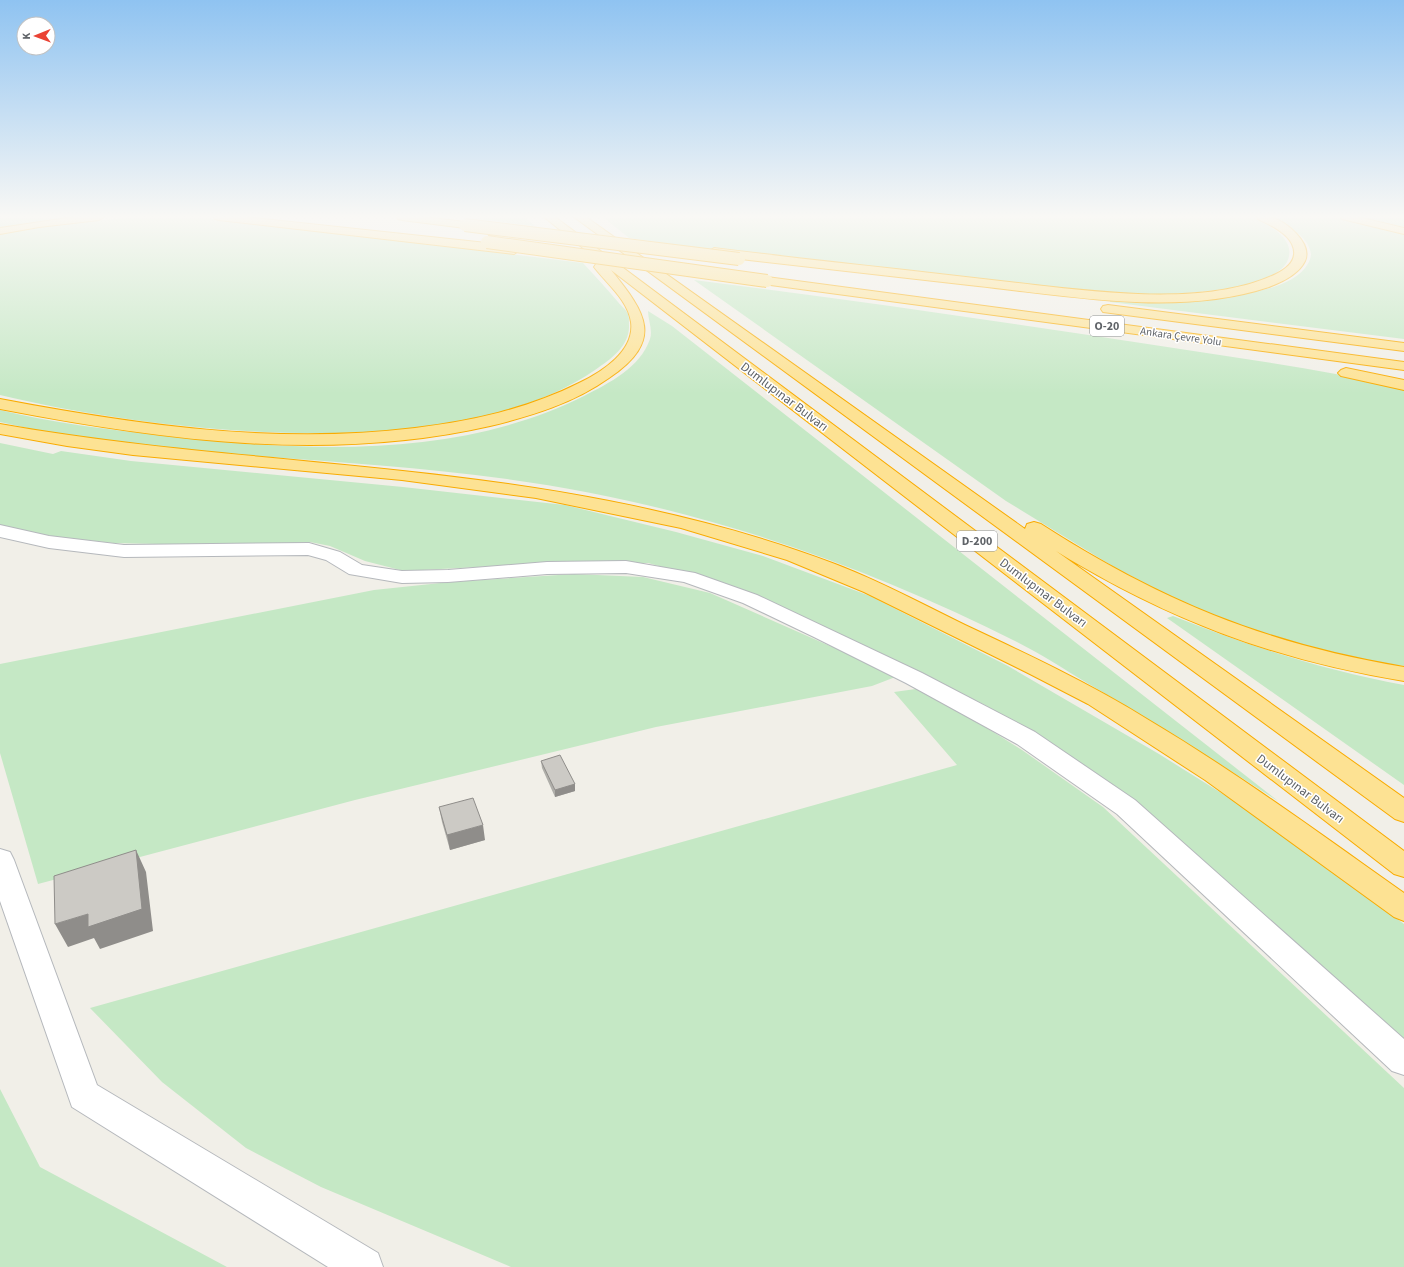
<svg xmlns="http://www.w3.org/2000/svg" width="1404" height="1267" font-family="'Source Sans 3',sans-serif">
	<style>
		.green { fill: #c5e8c5 }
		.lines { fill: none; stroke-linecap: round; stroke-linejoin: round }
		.minor-casing { stroke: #b5b8bc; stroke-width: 2 }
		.highway-casing { stroke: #f9ab00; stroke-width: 2 }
		.minor { fill: #fff; fill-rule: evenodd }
		.highway { fill: #fde293; fill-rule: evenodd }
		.highway-bridge-casing { stroke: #f9ab00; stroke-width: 14; stroke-linecap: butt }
		.highway-bridge { stroke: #fde293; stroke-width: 12 }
		.wall { fill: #afaea9 }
		.shaded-wall { fill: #8f8d8a }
		.building { fill: #cccac5; stroke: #8f8d8a }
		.labels { text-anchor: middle; stroke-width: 3; stroke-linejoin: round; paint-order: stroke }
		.far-street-label { font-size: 11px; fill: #5f6368; stroke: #fff }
		.shield { fill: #fff; stroke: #8f9295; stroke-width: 1 }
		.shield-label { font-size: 12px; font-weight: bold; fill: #5f6368 }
		.street-label { font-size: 13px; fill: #5f6368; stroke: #fff }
	</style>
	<rect width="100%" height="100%" fill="#f1efe8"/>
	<path class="green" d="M0 217H68L0 228Z
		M186 217 242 221 583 263C595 276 607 289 618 302 621 306 626 309 628 314 629 316 629 321 629 325 630 346 611 359 595 370 455 467 159 433 0 395V234C62 221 123 217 186 217Z
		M463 217H524L535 226Z
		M603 217H1252C1267 224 1293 237 1289 256 1283 295 1152 295 1121 295L722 251 629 238Z
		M1270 217H1334L1404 234V339L1110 302V300C1154 299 1277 305 1305 268 1308 264 1311 259 1311 254 1309 236 1285 223 1270 217Z
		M1359 217H1404V227Z
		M694 280C844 299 992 320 1141 343 1229 357 1317 368 1404 388V666L1380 663 1322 650 1267 635 1188 606 1114 567 1006 501Z
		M648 311 672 326 1278 801C1215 761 1152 721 1087 683 1064 669 1041 654 1017 642 857 561 685 503 507 479 363 459 217 458 73 437 49 433 24 427 0 422V410C52 423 106 429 159 435 299 451 454 461 584 396 609 383 640 368 650 339 653 330 648 320 648 311Z
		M0 443 53 454 61 451 131 461 403 487 565 505 676 532 763 556 870 596 1008 666 1159 754 1258 816 1404 924V1045L1116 788 985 705 731 586 648 563H549L404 571 365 561 330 546 310 542 249 546 113 543 32 534 0 527Z
		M574 574 643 577 710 593 898 676 872 686 656 727 355 800 38 884 0 753V664L374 590 450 582Z
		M1173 616C1248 646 1324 670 1404 685V785L1167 618Z
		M923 688 1022 750 1103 807 1404 1088V1267H511L321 1187 246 1148 162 1082 90 1008 957 765 894 692Z
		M0 1089 40 1167 227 1267H0Z"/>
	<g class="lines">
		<g class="minor-casing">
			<path id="minor" d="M0 525 49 536 124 545 309 543 340 552 362 565 402 571 448 570 547 562 626 561 695 573 757 595 922 673 1035 732 1135 800 1404 1039V1075L1392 1071 1117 814 1017 744 906 683 814 637 743 603 684 582 626 573 547 574 448 582 402 583 349 574 326 560 308 555 124 557 49 548 0 537Z
				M0 849 10 852 14 860 97 1085 378 1253 383 1267H328L72 1107 0 901Z"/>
		</g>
		<g class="highway-casing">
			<path id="highway" d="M74 217H104L99 220 39 227 0 234V228Z
				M214 217H245L514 246 520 250 514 254 219 220 215 219Z
				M397 217H425L465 222 471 225 465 228 402 220 398 219Z
				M544 217H555L1404 851V877L1394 874 611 270C646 313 665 340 609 378 574 403 531 416 490 426 328 463 161 440 0 409V399C137 425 276 445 415 428 472 421 527 409 579 383 602 372 635 351 631 322 628 300 606 283 594 267L596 264H603Z
				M574 217H586L1025 529 1027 524 1034 522 1041 524C1159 600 1265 644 1404 667V681C1275 660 1168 620 1056 551L1404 798V822L1395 819Z
				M1257 217C1261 217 1266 216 1270 217 1286 221 1313 243 1305 261 1299 274 1282 282 1269 287 1179 317 1071 296 978 286 890 276 802 266 714 256L708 252 714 248C778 256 841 263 905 270 948 275 992 280 1035 285 1106 293 1210 306 1276 274 1288 268 1299 259 1292 244 1286 232 1270 225 1258 219Z
				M1341 217H1358L1404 228V234L1342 219Z
				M767 277 1404 362V370L763 284 761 281 763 278Z
				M1108 305 1404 343V351L1103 312 1101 309 1103 306Z
				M1346 368 1404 380V390L1341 376 1338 373 1341 370Z
				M0 424C202 460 407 461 609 501 685 516 762 536 835 564 880 581 922 604 965 625 1027 654 1089 683 1147 719 1236 772 1319 833 1404 893V921L1394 917 1205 780 1088 704 1030 674 864 592 787 560 681 528 536 498 402 480 133 455 67 446 0 434Z"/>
		</g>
		<use href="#minor" class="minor"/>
		<use href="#highway" class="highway"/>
		<g class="highway-bridge-casing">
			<path id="highway-bridge" d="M465 225 739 259
				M487 242 767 281"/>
		</g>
		<use href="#highway-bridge" class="highway-bridge"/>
	</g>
	<path class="wall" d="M541 761 575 784V791L555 797 542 768Z
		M439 807 485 840 450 850 442 822Z"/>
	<path class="shaded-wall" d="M575 784V791L555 797V790Z
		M483 825 485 840 450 850 447 835Z
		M136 850 146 872 153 931 100 949 94 938 68 947 55 924 88 914Z"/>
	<path class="building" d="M560 755 575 784 555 790 541 761Z
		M473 798 483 825 447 835 439 807Z
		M136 850 142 909 88 927V914L55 924 54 876Z"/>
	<linearGradient id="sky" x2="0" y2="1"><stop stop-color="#8fc3f1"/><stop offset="0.55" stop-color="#f9f8f5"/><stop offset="1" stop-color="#f9f8f5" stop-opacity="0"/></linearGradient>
	<rect width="1404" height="394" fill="url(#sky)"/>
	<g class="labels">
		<g class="far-street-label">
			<text transform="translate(1181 336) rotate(8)" y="4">Ankara Çevre Yolu</text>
		</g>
		<g class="shield">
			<rect x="1090" y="316" width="34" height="20" rx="3"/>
			<rect x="957" y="531" width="40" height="20" rx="3"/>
		</g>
		<g class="shield-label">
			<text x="1107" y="330">O-20</text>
			<text x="977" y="545">D-200</text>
		</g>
		<g class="street-label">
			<text transform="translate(785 396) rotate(37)" y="5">Dumlupınar Bulvarı</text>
			<text transform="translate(1044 592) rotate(37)" y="5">Dumlupınar Bulvarı</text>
			<text transform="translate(1301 788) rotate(37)" y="5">Dumlupınar Bulvarı</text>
		</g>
	</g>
	<g transform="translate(36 36) rotate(269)"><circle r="19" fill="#ffffff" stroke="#bfc1c3"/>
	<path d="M0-3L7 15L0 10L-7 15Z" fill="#ea4335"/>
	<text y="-6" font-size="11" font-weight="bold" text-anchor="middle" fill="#5f6368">K</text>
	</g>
</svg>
